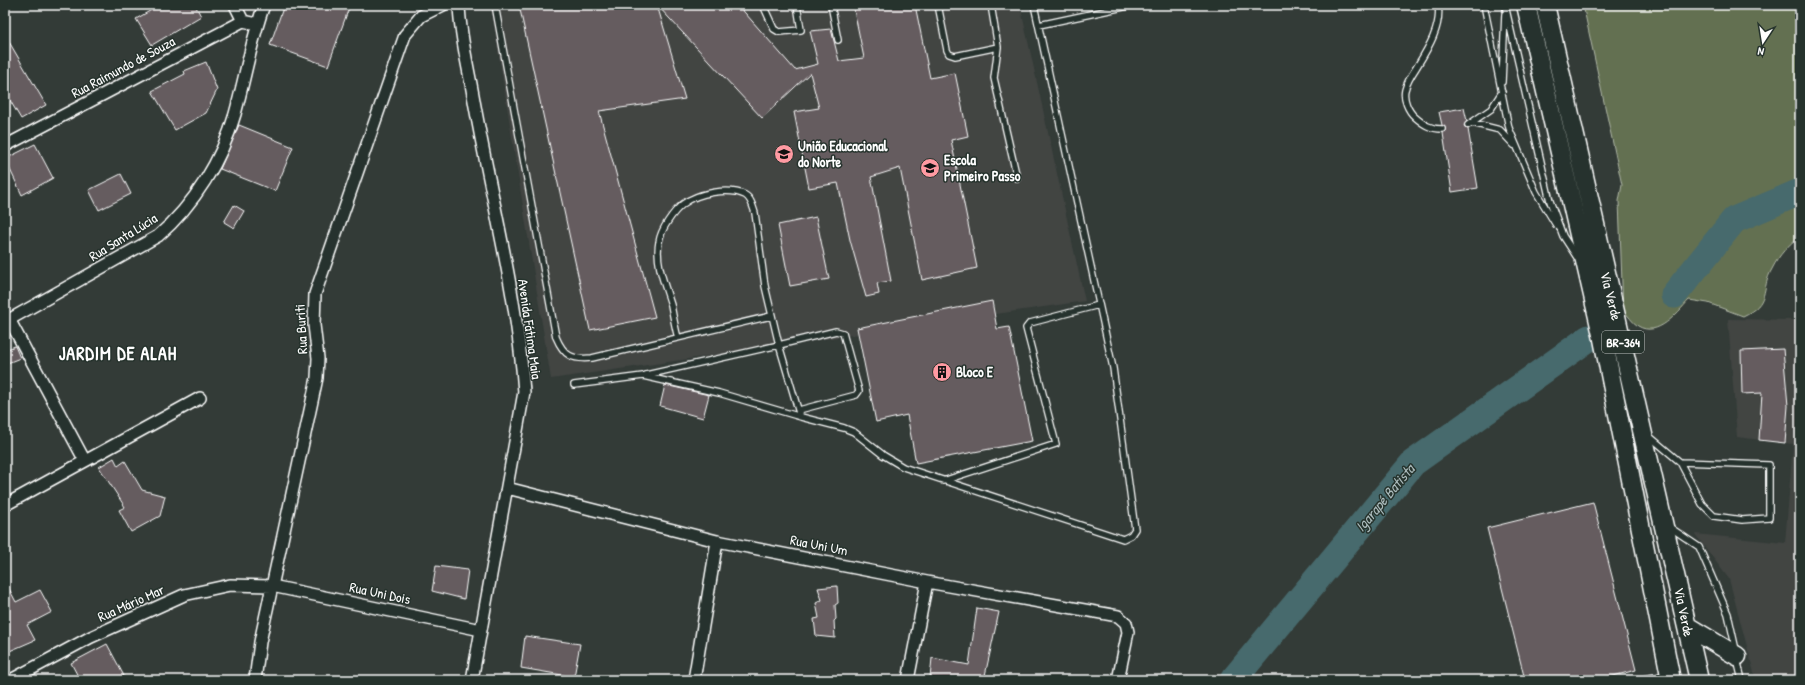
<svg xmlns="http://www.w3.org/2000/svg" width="1805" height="685" font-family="'Patrick Hand',sans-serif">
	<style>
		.built { fill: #424543 }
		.green { fill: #637051; stroke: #b1b8a8 }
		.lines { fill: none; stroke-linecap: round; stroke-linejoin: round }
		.river { stroke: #476a6d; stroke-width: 27 }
		.building { fill: #655b5f; stroke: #fff }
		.lane-casing { stroke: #fff; stroke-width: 8 }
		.street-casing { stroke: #fff; stroke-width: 14 }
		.primary-casing { stroke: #fff; stroke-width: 21 }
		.lane { stroke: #26332d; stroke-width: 5.5 }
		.street { stroke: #26332d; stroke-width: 11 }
		.primary { stroke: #26332d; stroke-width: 18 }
		.labels { text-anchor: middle; stroke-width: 3; stroke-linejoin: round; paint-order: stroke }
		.shield { fill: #26332d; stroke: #bec2c0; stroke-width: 1 }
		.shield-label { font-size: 13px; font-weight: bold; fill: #fff }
		.street-label { font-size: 14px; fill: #fff; stroke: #26332d }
		.poi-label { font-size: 14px; font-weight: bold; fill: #fff; stroke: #26332d; text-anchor: start }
		.water-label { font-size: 15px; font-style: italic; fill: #acbcbd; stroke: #26332d }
		.district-label { font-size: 18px; font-weight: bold; letter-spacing: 1px; fill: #fff; stroke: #26332d }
	</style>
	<rect width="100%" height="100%" fill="#333b37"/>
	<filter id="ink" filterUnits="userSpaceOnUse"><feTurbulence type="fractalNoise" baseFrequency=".025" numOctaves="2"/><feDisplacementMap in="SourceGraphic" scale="8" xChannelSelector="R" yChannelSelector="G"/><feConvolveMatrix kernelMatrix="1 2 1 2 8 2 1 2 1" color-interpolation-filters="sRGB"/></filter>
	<g filter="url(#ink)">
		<path class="built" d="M498 5H1020L1085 301 551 379 491 7Z
			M1728 319 1800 320V680H1756L1729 579 1695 534 1785 543 1793 444 1737 437Z"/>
		<path class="green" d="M1583 5H1800V236C1788 245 1779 255 1772 269 1760 290 1771 303 1743 316L1708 303 1689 300C1677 313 1658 338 1638 326 1632 322 1628 315 1623 310L1619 201 1622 185Z"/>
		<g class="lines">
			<path class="river" d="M1674 295 1734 220 1800 192
				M1233 680 1413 463 1589 338"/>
		</g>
		<path class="building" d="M160 5H195L201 16 152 45 136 19Z
			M284 5H350L328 66 270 45Z
			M519 5H657L685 99 599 111 655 317 590 330Z
			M657 5H738L795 70 818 64 810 31 831 29 839 61 864 58 853 5H915L930 78 955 73 968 136 951 140 977 268 922 280 900 168 871 177 891 281 877 283 879 294 866 297 850 240 838 183 809 188 794 112 819 108 810 73 762 118Z
			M5 35 46 105 21 119 5 92Z
			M206 62 217 90 206 113 175 130 152 91 185 74 184 71Z
			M1464 108 1467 121 1464 126 1468 129 1478 188 1452 192 1443 133 1446 129 1442 125 1439 112Z
			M239 125 293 147 275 191 220 169Z
			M35 144 53 178 22 195 5 159Z
			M121 174 131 194 99 210 89 190Z
			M234 205 244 211 234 228 224 222Z
			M816 217 829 279 790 286 778 225Z
			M992 301 997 329 1009 327 1032 441 916 463 907 415 876 422 857 328Z
			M15 346 20 358 5 364V350Z
			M1783 349 1788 406 1785 443 1759 440 1762 393 1742 394 1741 351Z
			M665 385 709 395 703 418 660 406Z
			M114 458 118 466 125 461 142 490 165 496 160 516 131 532 119 510 125 507 99 467Z
			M1593 502 1636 670 1598 680H1525L1487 528Z
			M436 566 468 570 464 599 432 591Z
			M5 581 16 602 40 590 52 612 27 625 35 640 5 653Z
			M837 586 838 603 835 605 836 619 834 621 835 638 816 636 814 619 819 618 816 603 822 600 818 588Z
			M977 608 999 612 984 680 930 678 932 658 969 665Z
			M525 636 580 644 574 677 521 668Z
			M107 644 124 676 116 680H80L71 663Z"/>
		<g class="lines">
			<g class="lane-casing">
				<path id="lane" d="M495 5 556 337C564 356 572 360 592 358L771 316
					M763 5 774 29 779 32 801 30 797 5
					M831 5 838 40
					M938 5 947 50 949 54 955 56 998 47
					M991 5 998 47 994 78 1017 178
					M1438 5C1442 27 1427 50 1416 68 1412 74 1407 82 1405 90 1403 99 1408 111 1415 117 1424 125 1431 129 1442 129
					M1484 5 1509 128 1536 192 1556 225
					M1505 5 1550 201 1563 236 1578 259
					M1039 25 1133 5
					M1502 82 1505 14
					M1472 123 1500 130 1514 145
					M1468 125 1491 109 1502 92
					M678 338C675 327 673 316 671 305 665 285 655 263 659 242 661 229 673 212 683 204 697 193 729 187 745 195 751 198 753 207 755 213L765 286 779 345 836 331 843 333 859 391 856 395 799 410
					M646 375 779 345 799 413
					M574 385 643 376 719 393 801 417 844 428 854 432 883 455 903 467 1123 539 1131 535 1135 529 1113 368 1034 5
					M1648 435 1680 462 1702 504 1714 516 1742 520 1769 518V465L1680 462
					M943 481 1056 444 1026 328 1030 323 1099 305
					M1668 526 1699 547 1728 614 1736 650
					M1737 659 1742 680
					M1637 680 1668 675"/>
			</g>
			<g class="street-casing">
				<path id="street" d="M235 5 243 21
					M459 5C460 35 468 66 473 95 490 194 517 292 524 392L472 680
					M5 146 243 21 257 24
					M9 319 85 461
					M5 322 158 236C194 205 222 160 235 114 245 78 251 41 264 5
					M507 488 717 541 927 582 1118 616 1126 623 1128 632 1118 680
					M5 505 200 398
					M11 680 91 637 184 595 230 585 272 586 481 630
					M255 680 260 642 317 378 318 358 314 325 315 294 405 35 421 16 443 5
					M694 680 717 541
					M908 680 927 582"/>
			</g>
			<g class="primary-casing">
				<path id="primary" d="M1526 5 1603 339 1671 680
					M1545 5C1595 230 1649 455 1699 680
					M1687 626 1737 656"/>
			</g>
			<use href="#lane" class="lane"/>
			<use href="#street" class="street"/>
			<use href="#primary" class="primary"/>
		</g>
	</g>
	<defs>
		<g id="university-disc" transform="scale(1)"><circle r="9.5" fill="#ff9aa2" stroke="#26332d"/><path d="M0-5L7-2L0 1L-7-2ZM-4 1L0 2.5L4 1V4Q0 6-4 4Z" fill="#111"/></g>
		<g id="school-disc" transform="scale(1)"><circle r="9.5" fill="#ff9aa2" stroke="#26332d"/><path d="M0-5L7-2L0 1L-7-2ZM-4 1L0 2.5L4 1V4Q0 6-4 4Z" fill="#111"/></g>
		<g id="building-disc" transform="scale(1)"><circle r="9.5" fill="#ff9aa2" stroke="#26332d"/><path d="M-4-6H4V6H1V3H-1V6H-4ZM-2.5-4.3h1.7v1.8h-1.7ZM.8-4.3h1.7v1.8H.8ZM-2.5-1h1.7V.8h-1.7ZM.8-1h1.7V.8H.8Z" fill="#111"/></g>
	</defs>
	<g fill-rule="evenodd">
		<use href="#university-disc" x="784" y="154"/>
		<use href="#school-disc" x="930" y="168"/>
		<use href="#building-disc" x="942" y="372"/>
	</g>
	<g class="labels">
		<rect class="shield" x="1602" y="331" width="42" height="22" rx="3"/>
		<g class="shield-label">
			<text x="1623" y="347">BR-364</text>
		</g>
		<g class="street-label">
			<text transform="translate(123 67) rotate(-28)" y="5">Rua Raimundo de Souza</text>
			<text transform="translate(123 237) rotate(-32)" y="5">Rua Santa Lúcia</text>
			<text transform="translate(1611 296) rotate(76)" y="5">Via Verde</text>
			<text transform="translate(301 329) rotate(-93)" y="5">Rua Buriti</text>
			<text transform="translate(530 329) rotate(82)" y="5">Avenida Fátima Maia</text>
			<text transform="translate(819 545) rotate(11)" y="5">Rua Uni Um</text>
			<text transform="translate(380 593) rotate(12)" y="5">Rua Uni Dois</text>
			<text transform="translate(131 603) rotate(-24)" y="5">Rua Mário Mar</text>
			<text transform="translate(1684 612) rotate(78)" y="5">Via Verde</text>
		</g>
		<g class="poi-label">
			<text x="798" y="151">União Educacional<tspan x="798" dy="16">do Norte</tspan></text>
			<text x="944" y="165">Escola<tspan x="944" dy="16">Primeiro Passo</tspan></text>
			<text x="956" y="377">Bloco E</text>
		</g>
		<g class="water-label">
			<text transform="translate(1385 498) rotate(-50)" y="5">Igarapé Batista</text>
		</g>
		<g class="district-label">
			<text x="118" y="360">JARDIM DE ALAH</text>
		</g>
	</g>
	<rect width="1805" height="685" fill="none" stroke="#26332d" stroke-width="20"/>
	<rect x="10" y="10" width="1785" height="665" fill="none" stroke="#fff" stroke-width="1.5" filter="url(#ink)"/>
	<g transform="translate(1763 42) rotate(192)" stroke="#26332d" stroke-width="3" paint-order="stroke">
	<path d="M0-3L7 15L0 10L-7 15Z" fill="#ffffff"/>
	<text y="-6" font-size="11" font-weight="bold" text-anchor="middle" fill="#ffffff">N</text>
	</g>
</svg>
